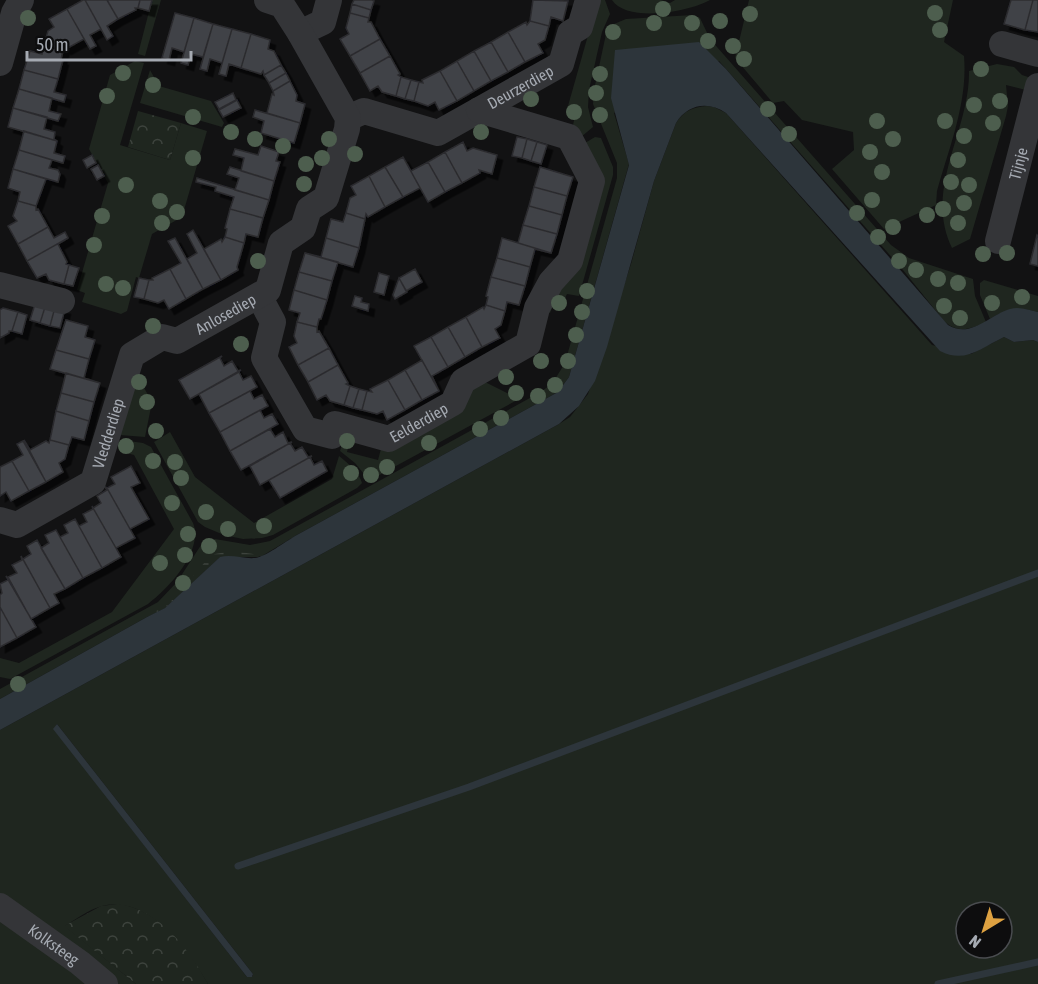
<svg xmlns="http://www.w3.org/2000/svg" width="1038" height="984" font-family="'Asap Condensed',sans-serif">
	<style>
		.grass { fill: #1f261f; fill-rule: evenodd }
		.forest { fill: url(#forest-crowns) }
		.wetland { fill: url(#wetland-marsh) }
		.water { fill: #2d353b }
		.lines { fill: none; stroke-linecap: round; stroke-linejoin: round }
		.stream { stroke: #2d353b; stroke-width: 7 }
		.building { fill: #414246; stroke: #2c2c2f; stroke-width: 1.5; filter: url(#shadow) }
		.street { stroke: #343538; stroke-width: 26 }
		.tree { fill: #4d5e4e }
		.labels { text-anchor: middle; stroke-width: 4.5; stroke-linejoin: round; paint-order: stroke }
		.street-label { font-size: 16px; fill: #a5aab2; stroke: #0d0d0e }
	</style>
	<defs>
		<pattern id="forest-crowns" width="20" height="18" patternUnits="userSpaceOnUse" patternTransform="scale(1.5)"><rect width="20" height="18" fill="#1f261f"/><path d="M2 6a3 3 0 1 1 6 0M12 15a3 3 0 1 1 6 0" fill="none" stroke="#3d433d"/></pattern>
		<pattern id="wetland-marsh" width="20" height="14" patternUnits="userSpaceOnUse" patternTransform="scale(1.5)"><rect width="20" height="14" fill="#1f261f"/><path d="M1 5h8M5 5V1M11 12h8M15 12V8" fill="none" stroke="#3d433d"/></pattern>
		<filter id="shadow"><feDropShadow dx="5.5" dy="5.5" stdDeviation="0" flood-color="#0009"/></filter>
	</defs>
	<rect width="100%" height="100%" fill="#121213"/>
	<path class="grass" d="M152 0H161L145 56 138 54Z
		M598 0H605L610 14 602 32 589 90 588 107 593 127 581 137 571 134 575 116 566 113Z
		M612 0H661L670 3 675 0H710C689 12 627 23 612 0Z
		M749 0H953L944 42 964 56C968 102 949 148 937 191L936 205 884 229 832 169 854 150 853 132 802 120 784 101 773 103 735 58Z
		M693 15 700 18 710 39 891 245 909 258 973 279 975 296 986 322C971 329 958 334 944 321L903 270 719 61 614 113 629 164 569 377 558 392 295 536 262 556 220 557 165 608 147 617 0 699V689L158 602 177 582 203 542 215 539 250 545 270 541 539 393 552 384 565 363 617 178V163L593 104 594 90 606 34 614 24 626 19Z
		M135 61 144 63 120 145 170 160 181 123 207 131 182 217 152 234 139 278 136 277 127 311 121 314 82 302 85 293 77 290 108 183 89 149 110 75Z
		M997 64 1014 67 1022 75 1037 80 1030 91 1006 85 1008 106 1006 116 970 239 952 248C923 189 970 131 969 71Z
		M150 70 159 86 211 101 224 123 222 127 140 103Z
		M707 106 714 107 726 113 932 345 971 354 1004 337 1014 342 1033 340 1038 342V984H208C188 949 148 895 102 906 88 910 76 919 65 926L136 984H115L0 899V730L559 424 570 417 588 394 631 264 654 181 676 123C684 111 692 107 707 106ZM57 724 253 974V976L247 977 54 729ZM966 912H1002V948H966Z
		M595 137 601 138 613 167V175L579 296 567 294 561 306 552 308 550 313 544 311 575 263 585 143Z
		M984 280 1038 296V312C1017 307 1009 308 990 319L980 295V283Z
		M483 381 519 399 372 479H368L355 463 340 451 345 434 351 436 347 452 378 460 382 445Z
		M134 385 143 386 152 402 145 437 120 435Z
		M170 432 195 477 254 523 332 479 339 456C348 463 359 472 362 483L357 488 273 535 262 538 243 539 224 535 205 527 198 522 154 442Z
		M122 440 143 443 151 447 193 523C204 551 169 588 148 604L10 679 0 677V658L19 663 112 612 174 529 134 455 119 451Z
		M0 914 95 984H0Z"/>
	<path class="forest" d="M138 111 181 123 170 160 128 147Z
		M118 904C159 909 189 949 208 984H136L64 926 101 906Z"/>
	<path class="wetland" d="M295 536 258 557H220L165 608 147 617 174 598 205 562 215 554 233 551 253 554 262 553Z"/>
	<path class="water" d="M699 42 726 69 948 325C971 339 989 315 1010 309 1019 306 1029 310 1038 312V342L1033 340 1014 342 1004 337C981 348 965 364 940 351L726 113C708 101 688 104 676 123L654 181 607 347 595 381 579 406 559 424 0 730V699L147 617 165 608 220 557C232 554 243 559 255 558 265 557 285 542 295 536L558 392 569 377 629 165 611 98 615 50Z
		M57 724 253 974 252 977H247L53 729Z"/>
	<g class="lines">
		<path class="stream" d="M238 866 469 787 1038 573
			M938 984 1038 962"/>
	</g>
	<path class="building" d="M83 0H85L101 29 90 35 96 46 90 49 67 9Z
		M85 0H107L118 19 107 26 113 36 107 40Z
		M107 0H140L138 8H135L136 10 118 19Z
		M140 0H152L149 11 138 8Z
		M354 0H372L374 1 371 10 352 4Z
		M533 0 568 1 563 21 551 17 549 26 530 21Z
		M1011 0H1033L1025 30 1004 24Z
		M1033 0H1038V32L1025 30Z
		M352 4 371 10 369 18 350 13Z
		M67 9 84 39 66 49 64 48 63 51 44 45 48 31 54 27 49 19Z
		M175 13 194 18 184 52 172 48 169 60 162 58Z
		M350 13 369 18 368 22H371L380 39 350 56 340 39 349 34 346 28Z
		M194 18 213 24 203 57 191 54 188 65 181 63Z
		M530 21 549 26 545 40 538 44 543 53 525 62 508 32 526 22 527 25Z
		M213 24 232 29 222 63 210 59 207 71 200 69Z
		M232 29 251 34 241 68 229 64 226 76 219 74Z
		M508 32 525 62 508 72 491 42Z
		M251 34 270 40 268 49 274 51 281 65 264 75 263 71 261 74 241 68Z
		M380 39 390 56 360 73 350 56Z
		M491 42 508 72 491 81 474 51Z
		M44 45 63 51 61 59 63 60 58 79 24 70 30 51 42 54Z
		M474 51 491 81 474 91 457 61Z
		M390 56 400 74 398 75 401 77 396 96 382 92 378 86 370 91 360 73Z
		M457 61 474 91 457 101 440 71Z
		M281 65 286 73 269 83 264 75Z
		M24 70 58 79 54 92 66 95 64 102 19 89Z
		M440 71 457 101 439 110 435 102 428 106 414 101 419 82 423 83 422 80Z
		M286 73 290 81 273 91 269 83Z
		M401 77 411 80 405 99 396 96Z
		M411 80 419 82 414 101 405 99Z
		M290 81 297 95 296 101 305 104 300 123 267 113 272 94 274 95 273 91Z
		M19 89 52 98 49 111 61 114 58 121 13 108Z
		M233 93 236 100 219 109 215 102Z
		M237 100 241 108 223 117 219 110Z
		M13 108 47 117 44 129 55 132 54 139 57 141 8 127Z
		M255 110 300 123 294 143 261 133 264 121 253 117Z
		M24 131 57 141 54 153 65 156 63 163 19 150Z
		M517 137 527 139 522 158 512 156Z
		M527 139 537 142 531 161 522 158Z
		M463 142 467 151 473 148 497 155 492 174 479 170 480 173 462 183 445 152Z
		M537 142 547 145 541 164 531 161Z
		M261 146 279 152 276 161 280 162 274 181 241 171 244 158 233 155 235 149 258 155Z
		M19 150 52 160 49 168 58 170 60 174 58 182 13 169Z
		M445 152 462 183 445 192 428 162Z
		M92 155 96 163 87 168 83 160Z
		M403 157 420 188 403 197 385 167Z
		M403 157 411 171 428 162 445 192 428 202Z
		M98 165 104 176 97 180 91 169Z
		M230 167 274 181 269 200 235 190 239 178 227 174Z
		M385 167 403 197 385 207 369 176Z
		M540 167 573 177 567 196 534 187Z
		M13 169 46 179 36 206 18 201 20 192 8 188Z
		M369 176 385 207 368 217 366 214 365 219 346 213 350 198 356 195 351 186Z
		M197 178 269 200 263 218 230 209 234 197 215 191 216 187 196 182Z
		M534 187 567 196 562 215 529 206Z
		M18 201 36 206V210L38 209 48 227 18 244 8 226 17 221 13 216Z
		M529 206 562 215 557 234 523 225Z
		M230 209 263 218 258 237 246 234 244 243 225 237 227 229 225 228Z
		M346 213 365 219 359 248 326 238 331 219 343 222Z
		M523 225 557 234 551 253 518 243Z
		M48 227 54 238 65 232 68 238 27 261 18 244Z
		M193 230 221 280 203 289 187 259 197 253 187 234Z
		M1037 235 1038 236V266L1030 264Z
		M225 237 244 243 237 267 238 270 221 280 204 249 221 239 222 242Z
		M68 238 58 244 67 262 66 264 69 265 64 284 49 280 46 274 37 278 27 261Z
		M175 238 203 289 186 299 170 269 181 263 168 241Z
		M326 238 359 248 353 267 305 253 321 257Z
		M502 238 551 253 535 249 530 267 497 258Z
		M305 253 338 262 332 281 299 272Z
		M497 258 530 267 525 286 491 277Z
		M69 265 79 268 73 286 64 284Z
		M170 269 186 299 169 309 164 300 158 303 144 299 149 280H153L152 278Z
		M415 269 422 282 406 291 399 278Z
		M299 272 332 281 327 300 294 290Z
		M379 273 389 276 384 295 374 292Z
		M491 277 525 286 519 305 507 302 505 311 486 305 488 297 486 296Z
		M139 278 149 280 144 299 134 297Z
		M399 278 407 292 395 299 393 295Z
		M294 290 327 300 321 319H319L317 327 297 322 300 313 289 310Z
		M355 296 362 298 361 302 369 304 368 311 352 306Z
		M36 301 46 304 40 323 30 320Z
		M46 304 55 307 50 326 40 323Z
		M486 305 505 311 501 325 495 329 500 338 482 347 466 317 483 307 484 309Z
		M55 307 65 309 60 328 50 326Z
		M3 308 18 312 12 331H9V333L0 338V310Z
		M18 312 27 315 22 334 12 331Z
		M466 317 482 347 465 357 448 327Z
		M66 320 88 326 85 337 95 340 89 359 56 350Z
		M297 322 317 327V332L319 331 329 348 298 365 289 347 297 343 294 336Z
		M448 327 465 357 448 367 431 337Z
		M431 337 448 367 432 376 439 391 414 346Z
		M329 348 338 365 308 382 298 365Z
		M56 350 89 359 84 378 100 383 50 369Z
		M222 356 220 358 224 366 232 361 238 371 241 370 190 399 179 380Z
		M422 360 439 391 422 400 405 370Z
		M338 365 348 383 346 384 350 386 344 405 330 401 326 395 317 400 308 382Z
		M405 370 422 400 405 410 388 380Z
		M239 372 243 380 251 376 257 387 209 413 199 394Z
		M66 373 100 383 94 402 61 393Z
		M388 380 405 410 387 420 383 411 377 414 362 410 367 391 372 392 370 389Z
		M350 386 359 389 353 408 344 405Z
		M359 389 367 391 362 410 353 408Z
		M250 391 254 399 262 395 268 406 220 432 209 413Z
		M61 393 94 402 89 421 56 411Z
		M260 410 264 418 272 414 278 424 230 451 220 432Z
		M56 411 89 421 84 440 72 437 69 445 50 440Z
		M270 429 275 437 283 432 288 443 292 442 241 470 230 451Z
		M24 440 30 450 46 441 49 443 50 440 69 445 65 459 59 463 63 472 46 482Z
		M23 441 46 482 29 491 12 461 23 455 17 444Z
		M290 443 295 451 302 447 308 457 312 456 260 485 250 466Z
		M310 457 314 465 322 461 327 471 280 498 269 480Z
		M12 461 29 491 11 501 6 492 0 496V467Z
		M131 466 140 483 131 487 149 519 130 529 107 488 115 484 111 477Z
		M105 487 107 488 135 538 116 548 93 508 101 503 97 496 107 490Z
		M92 506 121 557 102 568 79 526 87 522 83 514 93 509Z
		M75 519 102 568 83 578 60 537 68 533 64 525Z
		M56 530 83 578 65 589 41 548 49 543 45 535Z
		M37 540 65 589 54 594 59 603 50 608 23 559 31 554 27 546Z
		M21 556 50 608 31 619 8 577 17 573 12 565 22 560Z
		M6 576 36 627 17 638 0 607V595L2 593 0 584 8 580Z
		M0 607 17 638 0 647Z"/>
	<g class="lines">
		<g class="street">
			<path d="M300 33 323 22 329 0"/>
			<path d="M1002 44 1038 54"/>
			<path d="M0 63 14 13 21 0"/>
			<path id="s1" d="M348 118 364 111 438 133 561 64 570 33 580 27 588 0"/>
			<path id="s2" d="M998 241 1038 86"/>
			<path d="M0 285 62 301"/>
			<path id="s3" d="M259 296 273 322 264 358 305 429 332 436 335 424 389 439 453 403 463 381 528 344 537 308 551 282 570 261 592 181 569 137 479 110"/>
			<path id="s4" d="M0 520 17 525 93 482 132 355 162 337 177 341 268 290 281 243 303 228 309 209 326 198 347 129 348 118 300 33 282 5 267 0"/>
			<path id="s5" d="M0 906 80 963 105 984"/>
		</g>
	</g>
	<g class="tree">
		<circle cx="663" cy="9" r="8"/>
		<circle cx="935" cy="13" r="8"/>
		<circle cx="750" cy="14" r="8"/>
		<circle cx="28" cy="18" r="8"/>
		<circle cx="720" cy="21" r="8"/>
		<circle cx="654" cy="23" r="8"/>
		<circle cx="692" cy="23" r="8"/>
		<circle cx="940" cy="30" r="8"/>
		<circle cx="613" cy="32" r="8"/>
		<circle cx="708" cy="41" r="8"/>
		<circle cx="733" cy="46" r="8"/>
		<circle cx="744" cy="59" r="8"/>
		<circle cx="981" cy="69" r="8"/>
		<circle cx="123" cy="73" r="8"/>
		<circle cx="600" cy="74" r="8"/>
		<circle cx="153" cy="85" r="8"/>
		<circle cx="596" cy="93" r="8"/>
		<circle cx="107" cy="96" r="8"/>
		<circle cx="531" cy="99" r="8"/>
		<circle cx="1000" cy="101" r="8"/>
		<circle cx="974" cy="105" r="8"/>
		<circle cx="768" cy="109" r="8"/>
		<circle cx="574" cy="112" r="8"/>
		<circle cx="600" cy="115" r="8"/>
		<circle cx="193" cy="117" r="8"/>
		<circle cx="877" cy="121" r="8"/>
		<circle cx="945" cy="121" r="8"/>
		<circle cx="993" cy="123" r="8"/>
		<circle cx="231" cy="132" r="8"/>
		<circle cx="481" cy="132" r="8"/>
		<circle cx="789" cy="134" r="8"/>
		<circle cx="964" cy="136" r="8"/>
		<circle cx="255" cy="139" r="8"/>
		<circle cx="329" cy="139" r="8"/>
		<circle cx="893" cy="139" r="8"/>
		<circle cx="283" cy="146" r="8"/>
		<circle cx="870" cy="152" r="8"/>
		<circle cx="355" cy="154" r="8"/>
		<circle cx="193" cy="158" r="8"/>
		<circle cx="322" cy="158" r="8"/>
		<circle cx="958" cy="160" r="8"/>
		<circle cx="306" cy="164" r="8"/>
		<circle cx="882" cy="172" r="8"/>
		<circle cx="951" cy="182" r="8"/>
		<circle cx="304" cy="184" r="8"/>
		<circle cx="126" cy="185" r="8"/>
		<circle cx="969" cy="185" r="8"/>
		<circle cx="872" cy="200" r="8"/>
		<circle cx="160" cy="201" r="8"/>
		<circle cx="964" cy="203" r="8"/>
		<circle cx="943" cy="209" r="8"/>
		<circle cx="177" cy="212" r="8"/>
		<circle cx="857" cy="213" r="8"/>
		<circle cx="927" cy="215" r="8"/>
		<circle cx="102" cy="216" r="8"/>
		<circle cx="162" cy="223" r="8"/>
		<circle cx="958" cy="223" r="8"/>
		<circle cx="893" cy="227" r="8"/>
		<circle cx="878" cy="237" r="8"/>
		<circle cx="94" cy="245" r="8"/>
		<circle cx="1007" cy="253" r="8"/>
		<circle cx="983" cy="254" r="8"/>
		<circle cx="258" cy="261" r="8"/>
		<circle cx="899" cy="261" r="8"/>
		<circle cx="916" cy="270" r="8"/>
		<circle cx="938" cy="279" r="8"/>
		<circle cx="958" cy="283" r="8"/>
		<circle cx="106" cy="284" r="8"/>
		<circle cx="123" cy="288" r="8"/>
		<circle cx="587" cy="291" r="8"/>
		<circle cx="1022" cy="297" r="8"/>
		<circle cx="559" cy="303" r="8"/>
		<circle cx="992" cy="303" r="8"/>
		<circle cx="944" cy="306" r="8"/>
		<circle cx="582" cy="312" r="8"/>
		<circle cx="960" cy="318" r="8"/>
		<circle cx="153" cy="326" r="8"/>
		<circle cx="576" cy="335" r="8"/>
		<circle cx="241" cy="344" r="8"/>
		<circle cx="541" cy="361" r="8"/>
		<circle cx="568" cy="361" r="8"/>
		<circle cx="506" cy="377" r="8"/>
		<circle cx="139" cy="382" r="8"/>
		<circle cx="555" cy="385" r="8"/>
		<circle cx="516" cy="393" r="8"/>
		<circle cx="538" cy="396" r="8"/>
		<circle cx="147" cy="402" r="8"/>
		<circle cx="501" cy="418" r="8"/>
		<circle cx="480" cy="429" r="8"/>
		<circle cx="156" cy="431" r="8"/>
		<circle cx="347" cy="441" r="8"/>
		<circle cx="429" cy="443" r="8"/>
		<circle cx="126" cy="446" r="8"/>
		<circle cx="153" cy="461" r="8"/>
		<circle cx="175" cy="462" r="8"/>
		<circle cx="387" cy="467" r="8"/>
		<circle cx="351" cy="473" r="8"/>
		<circle cx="371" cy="475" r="8"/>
		<circle cx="181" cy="478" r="8"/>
		<circle cx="172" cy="503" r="8"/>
		<circle cx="206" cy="512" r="8"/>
		<circle cx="264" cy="526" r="8"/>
		<circle cx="228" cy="529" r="8"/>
		<circle cx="188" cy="534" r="8"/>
		<circle cx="209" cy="546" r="8"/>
		<circle cx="185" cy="555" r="8"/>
		<circle cx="160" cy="563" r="8"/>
		<circle cx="183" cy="583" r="8"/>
		<circle cx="18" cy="684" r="8"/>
	</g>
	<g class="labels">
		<g class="street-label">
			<text dy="6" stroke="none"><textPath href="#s1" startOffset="189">Deurzerdiep</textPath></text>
			<text dy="6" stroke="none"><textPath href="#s2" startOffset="80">Tijnje</textPath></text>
			<text dy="6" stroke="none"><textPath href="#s4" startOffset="344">Anlosediep</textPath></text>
			<text dy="6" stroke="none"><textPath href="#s3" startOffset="279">Eelderdiep</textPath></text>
			<text dy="6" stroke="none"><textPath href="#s4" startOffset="156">Vledderdiep</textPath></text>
			<text dy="6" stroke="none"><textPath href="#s5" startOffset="66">Kolksteeg</textPath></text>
		</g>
	</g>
	<g transform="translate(984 930) rotate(218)"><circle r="28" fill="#0d0d0e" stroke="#4a4c50" stroke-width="1.5"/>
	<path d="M0-4.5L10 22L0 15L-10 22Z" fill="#dda141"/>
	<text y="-9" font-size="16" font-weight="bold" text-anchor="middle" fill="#a5aab2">N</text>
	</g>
	<path d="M27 51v9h164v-9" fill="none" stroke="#a5aab2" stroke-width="3"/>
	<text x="36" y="51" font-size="18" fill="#a5aab2" stroke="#0d0d0e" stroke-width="4.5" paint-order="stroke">50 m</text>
</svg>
